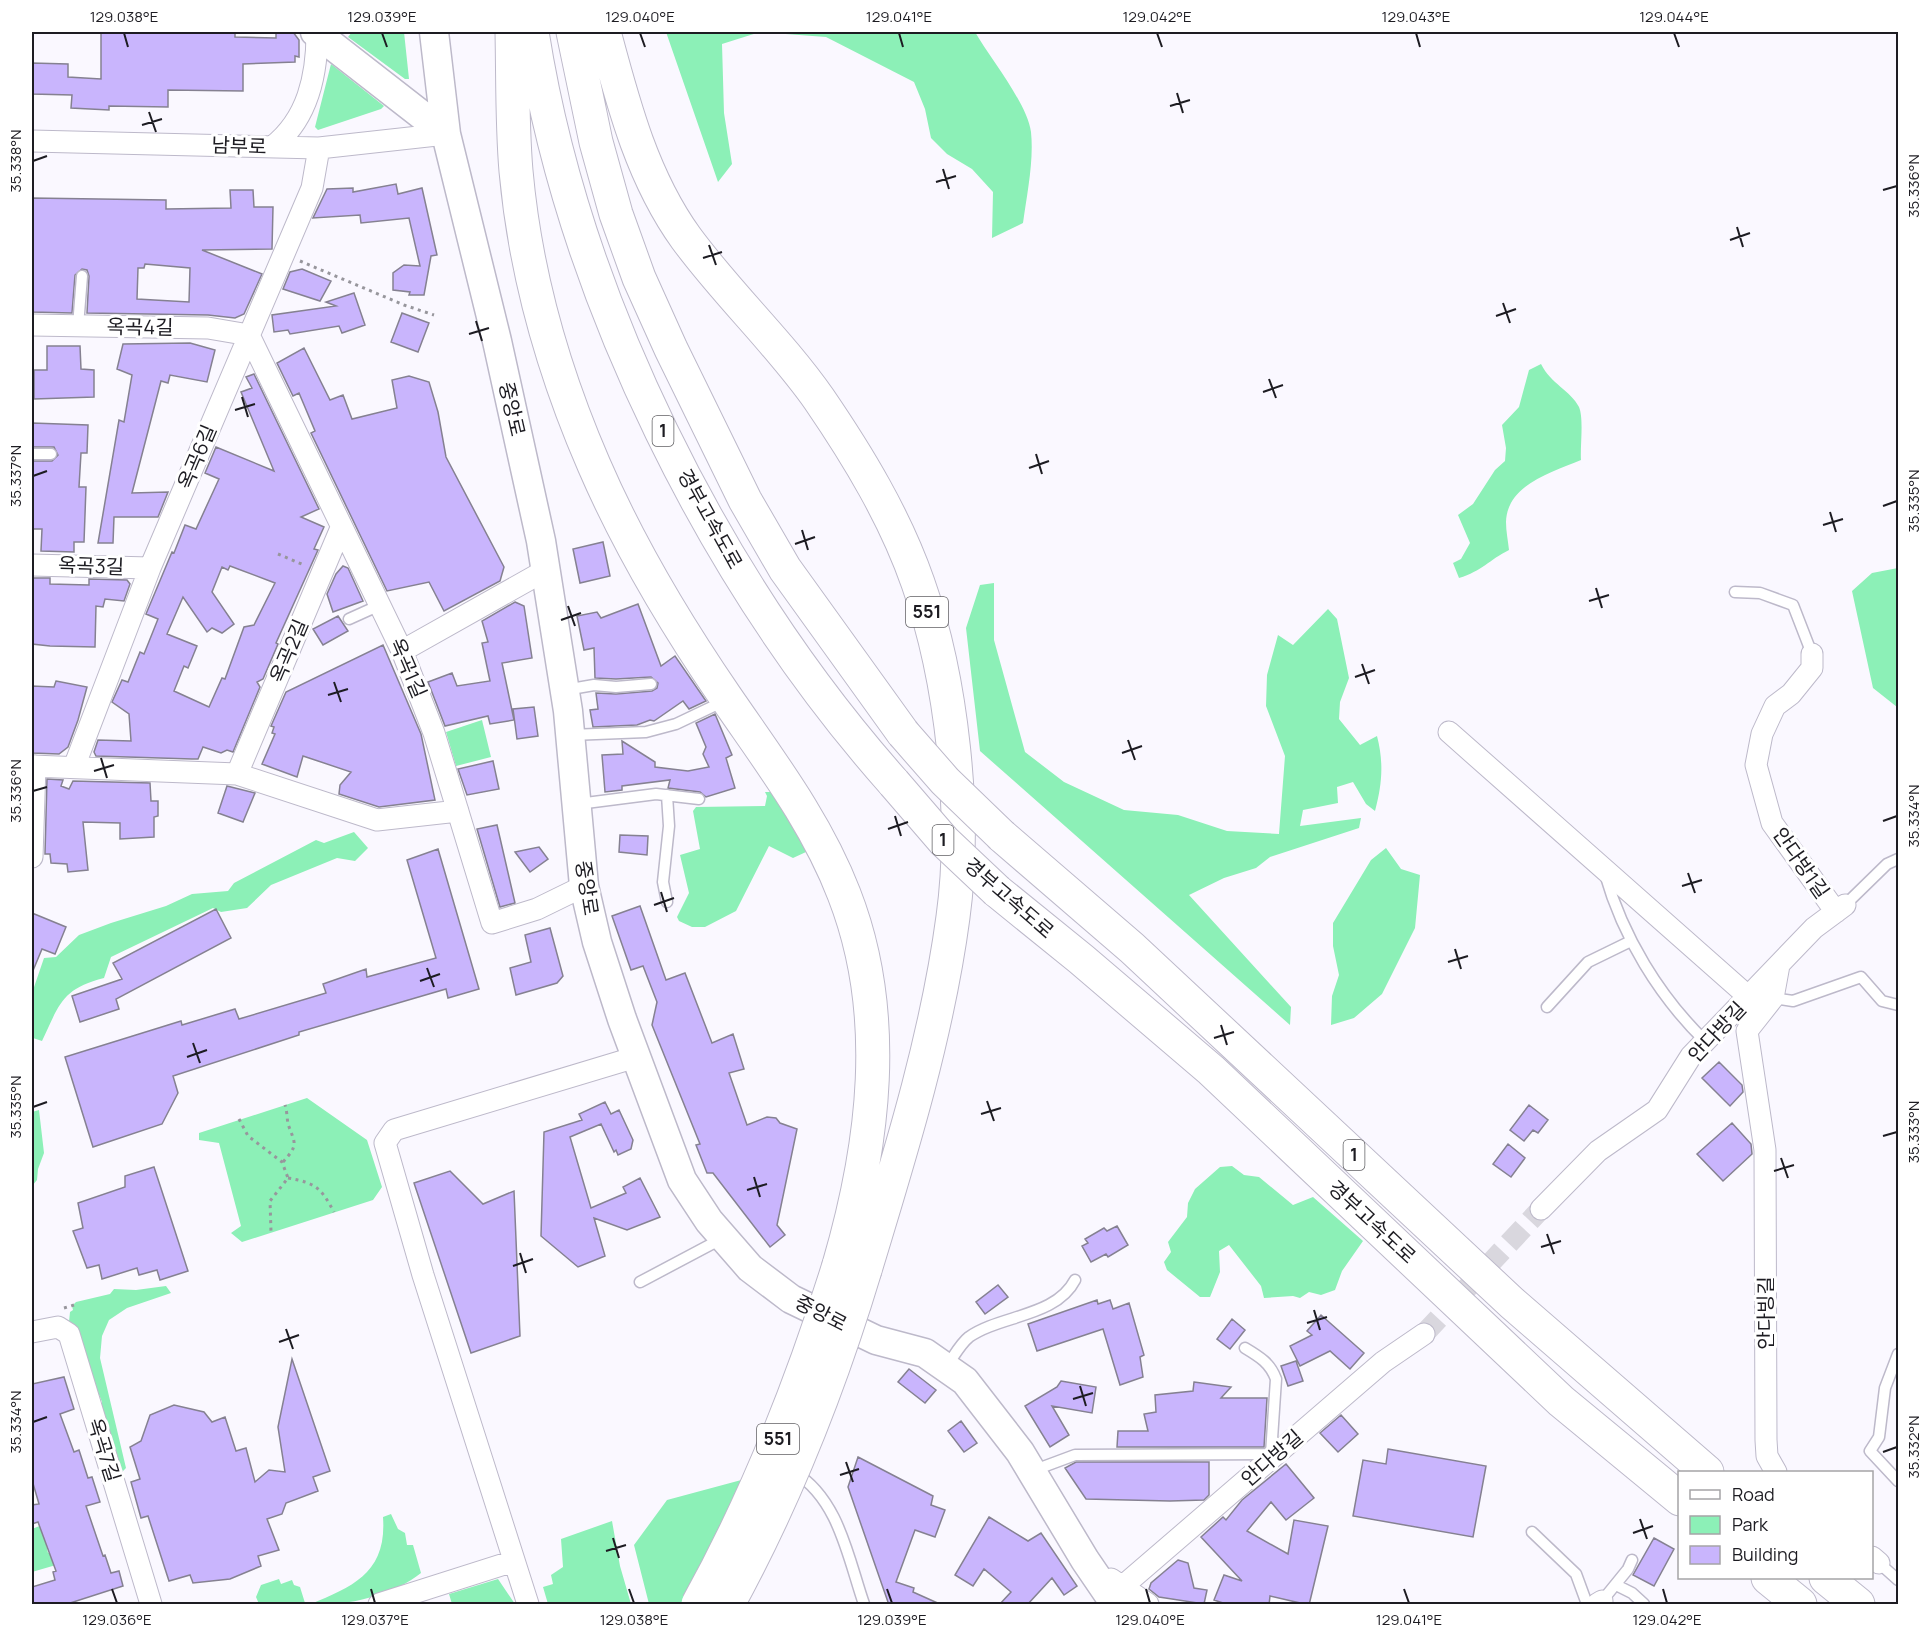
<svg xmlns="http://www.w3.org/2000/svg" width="1930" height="1636" font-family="Manrope,'Noto Sans KR',sans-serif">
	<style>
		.green { fill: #8cf0b7 }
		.building { fill: #c9b5fd; stroke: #858191; stroke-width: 1.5; fill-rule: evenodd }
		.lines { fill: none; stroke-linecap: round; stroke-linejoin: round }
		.street-tunnel { stroke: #d9d7de; stroke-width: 21; stroke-dasharray: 21 10; stroke-linecap: butt }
		.lane-casing { stroke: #bdb9ca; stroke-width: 13 }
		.street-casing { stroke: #bdb9ca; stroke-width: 23 }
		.secondary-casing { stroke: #bdb9ca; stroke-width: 31 }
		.highway-casing { stroke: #bdb9ca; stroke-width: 35 }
		.path { stroke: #97969c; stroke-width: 3; stroke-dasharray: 3 4.5; stroke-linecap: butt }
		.lane { stroke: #fff; stroke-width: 10 }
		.street { stroke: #fff; stroke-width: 21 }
		.secondary { stroke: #fff; stroke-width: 28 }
		.highway { stroke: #fff; stroke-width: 33 }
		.highway-bridge-casing { stroke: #bdb9ca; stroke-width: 35; stroke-linecap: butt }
		.highway-bridge { stroke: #fff; stroke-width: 33 }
		.ticks { fill: none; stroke: #1d1c22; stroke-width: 2 }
		.labels { text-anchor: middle; stroke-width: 6; stroke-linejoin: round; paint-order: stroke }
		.shield { fill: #fff; stroke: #616064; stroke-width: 1.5 }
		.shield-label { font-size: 18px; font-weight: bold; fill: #1d1c22 }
		.street-label { font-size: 20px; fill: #1d1c22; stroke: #fff }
		.neatline { fill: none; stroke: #1d1c22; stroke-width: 2 }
		.ticks-label { font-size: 15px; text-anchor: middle; fill: #1d1c22 }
	</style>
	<rect width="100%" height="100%" fill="#faf8ff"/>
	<path class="green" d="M352 32H404L409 79H405L348 37Z
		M666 32H975C990 58 1027 103 1031 132 1034 161 1027 194 1023 223L992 238 993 192 972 169 947 154 931 138 925 109 914 82 826 37 760 32 722 44 724 113 732 164 718 182Z
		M331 64 384 106 381 109 318 130 315 127Z
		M1541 364C1551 384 1570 390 1579 407 1584 419 1580 446 1581 460 1553 472 1507 484 1506 522 1506 531 1508 541 1509 550 1489 560 1482 571 1459 578L1453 563 1461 559 1470 543 1458 515 1473 504 1495 470 1505 461 1506 448 1502 425 1519 407 1529 370Z
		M1898 568V706L1897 707 1873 688 1852 591 1872 573Z
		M994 583V640L1025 752 1064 782 1124 810 1178 815 1227 831 1279 834 1285 756 1266 706 1267 675 1278 635 1293 645 1328 609 1337 619 1349 678 1340 702 1339 719 1360 745 1377 736C1384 763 1382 785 1375 811L1366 804 1353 782 1337 787 1338 803 1303 810 1300 826 1361 818 1359 828 1270 857 1256 868 1224 878 1189 895 1291 1007 1290 1025 980 751 966 628 980 585Z
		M482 720 491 757 456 766 446 732Z
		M765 792H772L801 835 806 852 793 858 769 846 736 911 705 927H692L679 921 677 917 689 893 680 855 700 849 693 811 696 807 765 806 767 796Z
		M354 832 368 848 355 861 337 858 271 885 247 908 221 912 213 908 111 957 104 978C62 989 60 1003 42 1041L33 1038 32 1047V993L44 958 56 957 79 935 111 923 166 906 192 894 228 891 234 883 316 840 324 843Z
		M1386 848 1401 869 1420 875 1415 928 1382 994 1354 1018 1331 1025 1332 996 1339 975 1333 946V923L1371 860Z
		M307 1098 367 1140 382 1187 373 1200 242 1242 231 1233 241 1226 219 1143 199 1140V1133Z
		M39 1110 44 1153 38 1169 37 1180 32 1186V1112Z
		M1232 1166 1244 1175 1259 1177 1293 1205 1313 1197 1363 1241 1342 1271 1335 1290 1321 1295 1309 1292 1300 1298 1293 1296 1264 1298 1261 1286 1229 1245 1219 1251 1220 1272 1210 1297H1200L1167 1270 1164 1262 1171 1252 1168 1242 1187 1217 1188 1203 1195 1189 1220 1167Z
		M166 1286 171 1293 127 1308 109 1320 102 1336 100 1358 126 1468 123 1471 119 1467 102 1411V1402L69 1322 70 1312 73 1310 72 1306 76 1302 110 1294 114 1289 136 1290Z
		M745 1479 713 1604H649L634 1545 667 1500Z
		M391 1514 398 1529 405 1533 407 1545H413L421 1573C394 1595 345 1607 311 1604 354 1586 387 1572 383 1517Z
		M612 1521 620 1566 631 1604H548L543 1587 553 1584 551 1575 563 1567 561 1539Z
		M42 1525 48 1553 51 1552 56 1565 32 1572V1529Z
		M279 1579 281 1584 292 1580 294 1585 300 1587 305 1603 259 1604 256 1597 261 1585Z
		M498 1579 515 1604H452L449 1594Z"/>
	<path class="building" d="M101 32H235V37L276 38V32H293L299 40V57L295 56V62L243 64V91L168 90V107L109 106V110L71 108 72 95 32 94V63L68 64V77L101 79Z
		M396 184 398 194 422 188 437 255 431 256 424 295H409L410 292 393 290V273L404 265 420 266 409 218 361 223 360 215 313 218 327 189 353 188V192Z
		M230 190H253L254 207H273L272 249 202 250 262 274 244 314 235 318 208 315 87 313 89 276 87 270 82 269 75 275 72 313 32 312V198L166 200V209L231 208ZM145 264 190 268 189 302 137 299 138 268H144Z
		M302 269 331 281 320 301 283 289 290 272Z
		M354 293 365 325 342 333 339 326 290 334 288 330 274 332 272 315 336 306 326 302Z
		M402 313 429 323 418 352 391 342Z
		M190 343 215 350 207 382 170 375 168 383 161 381 132 493 168 492 158 517H114L113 543H98L119 420 124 422 132 375 117 369 123 344Z
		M47 346H80L81 369 94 370V397L34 399V370H47Z
		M304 348 330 400 343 395 352 419 397 408 392 380 409 376 429 382 438 412 446 457 504 567 500 581 444 611 429 582 387 591 311 433 315 431 299 393 293 396 277 363Z
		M254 374 319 509 301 517 324 527 314 549 318 550 276 643 278 644 263 679 257 682 260 687 233 752 227 750 221 753 203 747 198 759H192L96 756 94 752 98 740 131 741 129 714 112 702 122 680 128 682 140 652 144 654 158 619 146 614 172 552 174 553 185 525 196 529 219 479 205 473 216 447 274 471 241 392 252 388 246 377ZM230 566 275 583 254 625 244 627 225 679 222 678 209 707 174 691 184 666 188 668 197 646 167 634 183 597 207 632 212 628 222 633 234 624 212 592 222 567 228 570Z
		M32 423 88 425 87 453H81L79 487H86L84 542H74V552L41 551 42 529H32V461H52L58 455 54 447H32Z
		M603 542 610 576 580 583 573 549Z
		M343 566 348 568 363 601 333 612 327 594 336 574Z
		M32 578H50V584L89 585V579L127 580 130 584 124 601 105 599 103 607 96 606 95 647 50 646 32 644Z
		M515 602 524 606 532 658 502 663 514 720 490 724 488 716 445 726 428 682 452 673 457 686 490 681 482 643 488 642 482 621Z
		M638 604 661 666 675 656 706 701 689 709 683 701 654 721 650 720 637 725 593 727 590 710 598 709 596 693 616 694 652 691 657 688 658 683 651 677 616 679 595 678 594 648 584 650 577 616 597 612 601 618Z
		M338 616 348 631 323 645 313 629Z
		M383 645 421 734 435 800 379 807 339 794 340 785 351 772 303 756 297 777 262 764 275 734 272 733 274 727 271 726 286 692Z
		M56 681 87 687 78 720 68 747 59 754 32 753V686L54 687Z
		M534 707 538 736 517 739 513 709Z
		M715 714 732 755 726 758 735 788 706 797 700 792 668 788 670 780 622 786V790L605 792 602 755 623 754 622 741 655 762V767L688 771 709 767 703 754 706 747 696 723Z
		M493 761 499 789 467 795 458 769Z
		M47 779 63 780 61 786 69 789 73 781 150 783 151 801H158V816L154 817V837L120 839V823L83 822 88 870 68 872 67 864 51 863 50 854H45Z
		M227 786 255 793 243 822 218 813Z
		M497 825 515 903 500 907 477 829Z
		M620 835 648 836 647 855 619 852Z
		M539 847 548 859 530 872 515 852Z
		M438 849 479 989 448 998 446 989 299 1032V1035L173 1076 178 1093 162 1124 93 1147 65 1057 181 1021 182 1025 235 1009 239 1019 326 993 323 984 366 969 367 977 436 958 407 860Z
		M640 906 666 980 685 973 712 1043 733 1034 744 1069 729 1073 747 1125 767 1117 776 1118 780 1123 797 1129 777 1225 785 1235 770 1247 713 1173H707L696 1145 700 1144 652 1025 657 1002 643 966 631 970 612 916Z
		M216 909 231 938 116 999 119 1009 80 1022 72 996 122 979 113 963Z
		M32 913 66 927 55 954 42 949 32 973Z
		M550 928 563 976 557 983 516 995 510 968 531 962 525 935Z
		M1719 1062 1742 1085 1743 1092 1730 1106 1702 1078Z
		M605 1102 611 1114 619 1110 633 1140 631 1149 618 1155 616 1150 614 1152 601 1124 570 1137 591 1208 626 1193 623 1187 640 1178 660 1217 627 1230 594 1218 605 1256 578 1267 541 1236 544 1132 582 1120 579 1114Z
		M1529 1105 1548 1120 1538 1133 1533 1130 1524 1141 1510 1130Z
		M1732 1123 1751 1144 1752 1154 1723 1181 1697 1154Z
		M1508 1144 1525 1158 1511 1177 1493 1164Z
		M154 1167 188 1271 160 1280 157 1270 139 1275 137 1268 102 1279 99 1265 87 1268 73 1231 83 1228 78 1203 125 1187V1176Z
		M450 1171 483 1204 514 1191 520 1336 471 1353 414 1183Z
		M1117 1226 1128 1245 1108 1257 1106 1254 1091 1262 1082 1246 1088 1243 1085 1239 1104 1228 1107 1231Z
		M998 1285 1008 1297 985 1314 976 1302Z
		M1097 1300 1098 1304 1110 1300 1113 1309 1129 1303 1144 1355 1140 1357 1143 1377 1120 1385 1103 1329 1037 1351 1028 1324Z
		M1321 1315 1364 1353 1350 1369 1330 1351 1300 1366 1290 1346 1312 1335 1307 1331Z
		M1232 1319 1245 1330 1230 1349 1217 1339Z
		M292 1359 330 1471 313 1477 318 1491 286 1503 282 1514 267 1519 279 1550 258 1556 261 1566 230 1579 193 1583 190 1575 169 1581 148 1516 141 1518 131 1482 140 1479 130 1447 141 1441 150 1415 174 1405 204 1412 212 1422 225 1417 236 1451 246 1448 255 1482 269 1470 285 1472 278 1427Z
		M1296 1361 1303 1381 1288 1386 1281 1366Z
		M909 1369 936 1390 925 1403 898 1382Z
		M64 1377 74 1409 60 1414 74 1452 79 1450 88 1478 92 1477 100 1502 86 1506 103 1556 105 1555 111 1573 119 1571 123 1586 64 1605H32V1587L55 1580 53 1572 56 1571 38 1522 32 1524V1505L39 1504 32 1480V1384Z
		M1061 1381 1096 1387 1092 1413 1052 1406 1069 1435 1050 1447 1025 1406 1057 1387Z
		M1194 1382 1231 1387 1221 1398H1267L1264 1447H1117L1118 1431H1148L1144 1414 1156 1412 1155 1395 1193 1391Z
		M1341 1415 1358 1434 1338 1452 1320 1433Z
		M961 1421 977 1443 964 1452 948 1431Z
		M1388 1449 1486 1466 1473 1537 1353 1516 1363 1460 1386 1464Z
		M858 1457 933 1496 931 1505 945 1510 935 1537 915 1530 896 1582 914 1588 913 1592 942 1605H889L848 1487Z
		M1076 1462H1209V1495L1204 1500 1170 1501 1086 1499 1065 1468Z
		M1286 1464 1314 1498 1286 1520 1271 1502 1247 1531 1288 1554 1294 1520 1328 1526 1309 1605 1270 1596 1269 1605H1229L1214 1600 1224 1575 1242 1581 1201 1537 1223 1517 1226 1520 1242 1500Z
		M989 1517 1028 1541 1041 1533 1077 1586 1064 1595 1052 1578 1027 1605H999L1011 1592 984 1569 973 1586 955 1575Z
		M1654 1538 1674 1549 1654 1586 1633 1575Z
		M1178 1560 1188 1563 1194 1588 1207 1590 1204 1604 1159 1597 1149 1589 1151 1583Z"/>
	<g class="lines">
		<path class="street-tunnel" d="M1424 1334 1541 1209"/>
		<g class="lane-casing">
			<path id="lane" d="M78 326 82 276
				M32 454H51
				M1735 592 1760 593 1793 605 1812 654
				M349 619 380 605
				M565 690 594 685 616 687 651 684
				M571 735 646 732 676 724 716 705
				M667 795 669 826 663 882 667 902
				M578 804 656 794 699 799
				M1605 874C1623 937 1659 996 1705 1041
				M1845 905 1887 864 1898 859
				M1773 998 1793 1001 1861 977 1882 1001 1898 1005
				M1547 1007 1588 962 1631 941
				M640 1282 723 1238
				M1245 1348C1260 1357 1270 1363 1276 1379L1271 1454
				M1898 1354 1885 1388 1879 1437 1870 1451 1898 1481
				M946 1367C953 1358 960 1344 969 1337 1000 1315 1056 1317 1075 1280
				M1032 1471 1075 1455 1274 1454
				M794 1472C839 1499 848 1558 864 1604
				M1532 1532 1576 1574 1587 1604
				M1879 1563 1898 1580
				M1616 1585 1632 1593 1644 1604
				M1602 1601 1628 1569 1632 1560"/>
		</g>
		<g class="street-casing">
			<path id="street" d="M32 141 319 148 446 134
				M272 147C308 119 317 76 317 33L321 32
				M32 325 208 328 249 335 402 651 434 733 492 923 537 909 584 886
				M32 565 150 568
				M402 651 546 570
				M1812 654V668L1791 694 1775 706 1762 734 1756 765 1772 823 1836 912
				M1449 732 1759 1006
				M32 766 237 774 377 820 458 811
				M74 767 150 568 312 188 319 148
				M237 774 341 528
				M32 857 35 766
				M1541 1209 1598 1151 1657 1110 1691 1056 1814 928 1845 905
				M32 1332 58 1327 69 1334 151 1604
				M1776 1472 1767 1456 1766 1440 1765 1150 1747 1031 1773 998 1779 965
				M1872 1557 1879 1563
				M1111 1579 1148 1604
				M1123 1586 1383 1362 1424 1334
				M379 1604 514 1561
				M528 1604 423 1275 385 1143 394 1130 636 1057
				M1597 1604 1602 1601"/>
		</g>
		<g class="secondary-casing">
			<path id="secondary" d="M315 32 446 134 497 341 541 541 568 711 584 886 597 942 622 1019 682 1180 709 1221 750 1268 791 1299 876 1340 925 1353 965 1381 1020 1452 1085 1560 1115 1604
				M434 32 446 134"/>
		</g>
		<g class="highway-casing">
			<path id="highway" d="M512 32C513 78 512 125 516 171 525 271 554 373 594 465 629 546 675 623 725 696 768 759 816 821 844 894 891 1014 874 1145 839 1265
				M532 32C574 299 715 581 894 783
				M573 32 596 142 616 214 639 278 671 349 745 500 785 569 903 733
				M604 32C623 103 642 177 686 238 727 294 779 342 819 399 858 456 895 517 918 583 952 679 967 816 953 917 937 1037 900 1155 865 1270
				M1002 836 1132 948 1512 1303 1707 1472
				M997 891 1081 959 1211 1070 1561 1401 1680 1499
				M1768 1578 1800 1604
				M1826 1578 1858 1604"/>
		</g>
		<path class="path" d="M300 261 404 305 434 315
			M278 554 304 565
			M239 1119 248 1136 282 1162 288 1178 270 1201 271 1232
			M283 1162C299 1144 295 1144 288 1124 287 1118 287 1111 285 1105
			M288 1178C316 1183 321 1188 334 1212
			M64 1308 74 1305"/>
		<use href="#lane" class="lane"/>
		<use href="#street" class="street"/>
		<use href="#secondary" class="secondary"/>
		<use href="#highway" class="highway"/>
		<g class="highway-bridge-casing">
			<path id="highway-bridge" d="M903 733 945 781 1002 836
				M894 783 944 841 997 891
				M698 1604C758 1496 802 1384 839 1265
				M728 1604C786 1498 830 1386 865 1270"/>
		</g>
		<use href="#highway-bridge" class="highway-bridge"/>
	</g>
	<path class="ticks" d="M124 33 128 47M382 33 387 47M640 33 645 47M899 33 903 47M1157 33 1162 47M1416 33 1420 47M1674 33 1679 47M1177 93 1183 113M1170 106 1190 100M149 112 156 132M142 125 162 119M33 161 47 156M943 169 949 189M936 182 956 176M1883 190 1897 186M1737 227 1743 247M1730 240 1750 233M709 245 716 265M703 258 722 252M1503 303 1510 323M1496 316 1516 309M476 321 482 341M469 334 489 328M1269 379 1276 398M1263 392 1283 385M242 397 248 417M235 410 255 404M1036 454 1042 474M1029 468 1049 461M33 476 47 471M1883 506 1897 501M1830 512 1836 532M1823 525 1843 519M802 530 808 550M795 544 815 537M1596 588 1602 608M1589 601 1609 595M568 606 575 626M561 620 581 613M1362 664 1369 684M1355 677 1375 670M334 682 341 702M328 695 348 689M1128 740 1135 760M1122 753 1142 746M101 758 107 778M94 771 114 765M33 791 47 787M895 816 901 836M1883 821 1897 816M888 829 908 822M1688 873 1695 893M1682 886 1702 880M661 892 667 912M654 905 674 898M1455 949 1461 969M1448 962 1468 956M427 968 434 987M420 981 440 974M1221 1025 1227 1045M1214 1038 1234 1032M193 1043 200 1063M187 1057 207 1050M987 1101 994 1121M33 1107 47 1102M981 1114 1001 1108M1883 1136 1897 1132M1781 1158 1788 1178M1774 1171 1794 1165M754 1177 760 1197M747 1190 767 1184M1547 1234 1554 1254M1541 1247 1561 1241M520 1253 526 1273M513 1266 533 1259M1314 1310 1320 1330M1307 1323 1327 1317M286 1329 293 1349M279 1342 299 1335M1080 1386 1086 1406M1073 1399 1093 1393M33 1422 47 1417M1883 1452 1897 1447M846 1462 853 1482M840 1475 859 1469M1640 1519 1647 1539M1633 1533 1653 1526M613 1538 619 1558M606 1551 626 1545M112 1589 117 1603M371 1589 375 1603M629 1589 634 1603M887 1589 892 1603M1146 1589 1150 1603M1404 1589 1409 1603M1663 1589 1667 1603"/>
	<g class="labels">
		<g class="shield">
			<rect x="652.5" y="416" width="21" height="30" rx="4.5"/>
			<rect x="906" y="597" width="42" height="30" rx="4.5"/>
			<rect x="932.5" y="825" width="21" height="30" rx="4.5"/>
			<rect x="1343.5" y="1140" width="21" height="30" rx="4.5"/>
			<rect x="757" y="1424" width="42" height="30" rx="4.5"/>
		</g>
		<g class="shield-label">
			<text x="663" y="437">1</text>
			<text x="927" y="618">551</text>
			<text x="943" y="846">1</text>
			<text x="1354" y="1161">1</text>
			<text x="778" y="1445">551</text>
		</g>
		<g class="street-label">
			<text transform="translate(239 146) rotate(2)" y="7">남부로</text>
			<text transform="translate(140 327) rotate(1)" y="7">옥곡4길</text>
			<text transform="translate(512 409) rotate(77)" y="7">중앙로</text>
			<text transform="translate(197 457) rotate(-67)" y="7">옥곡6길</text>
			<text transform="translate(710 519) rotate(61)" y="7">경부고속도로</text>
			<text transform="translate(91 566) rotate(2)" y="7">옥곡3길</text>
			<text transform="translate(289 651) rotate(-67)" y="7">옥곡2길</text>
			<text transform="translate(408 668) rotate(67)" y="7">옥곡1길</text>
			<text transform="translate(1801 863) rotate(55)" y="7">안다방1길</text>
			<text transform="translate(587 888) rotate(81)" y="7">중앙로</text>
			<text transform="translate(1009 898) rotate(41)" y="7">경부고속도로</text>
			<text transform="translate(1717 1032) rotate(-47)" y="7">안다방길</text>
			<text transform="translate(1372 1222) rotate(43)" y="7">경부고속도로</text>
			<text transform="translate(821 1313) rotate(27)" y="7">중앙로</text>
			<text transform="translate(1766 1313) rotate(-90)" y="7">안다빙길</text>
			<text transform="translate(104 1450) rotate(73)" y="7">옥곡7길</text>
			<text transform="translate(1272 1458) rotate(-41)" y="7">안다방길</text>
		</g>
	</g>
	<rect width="1930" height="1636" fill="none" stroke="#ffffff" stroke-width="66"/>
	<rect x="1678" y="1471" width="195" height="108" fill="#ffffff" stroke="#a5a4a7" stroke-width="1.5"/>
	<rect x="1690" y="1490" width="30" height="9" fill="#ffffff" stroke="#a5a4a7" stroke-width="1.5"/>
	<text x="1732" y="1501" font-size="18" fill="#1d1c22">Road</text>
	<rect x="1690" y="1516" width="30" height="18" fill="#8cf0b7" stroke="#a5a4a7" stroke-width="1.5"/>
	<text x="1732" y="1531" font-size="18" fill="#1d1c22">Park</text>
	<rect x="1690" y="1546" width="30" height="18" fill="#c9b5fd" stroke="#a5a4a7" stroke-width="1.5"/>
	<text x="1732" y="1561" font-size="18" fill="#1d1c22">Building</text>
	<rect x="33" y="33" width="1864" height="1570" class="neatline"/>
	<g class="ticks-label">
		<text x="124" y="22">129.038°E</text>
		<text x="382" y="22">129.039°E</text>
		<text x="640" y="22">129.040°E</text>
		<text x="899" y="22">129.041°E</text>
		<text x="1157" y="22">129.042°E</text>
		<text x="1416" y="22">129.043°E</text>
		<text x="1674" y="22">129.044°E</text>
		<text transform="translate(16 161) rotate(-90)" y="5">35.338°N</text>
		<text transform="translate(1914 186) rotate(-90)" y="5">35.336°N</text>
		<text transform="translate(16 476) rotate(-90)" y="5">35.337°N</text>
		<text transform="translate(1914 501) rotate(-90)" y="5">35.335°N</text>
		<text transform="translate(16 791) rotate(-90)" y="5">35.336°N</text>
		<text transform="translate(1914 816) rotate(-90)" y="5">35.334°N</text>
		<text transform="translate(16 1107) rotate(-90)" y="5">35.335°N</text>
		<text transform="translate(1914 1132) rotate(-90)" y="5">35.333°N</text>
		<text transform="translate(16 1422) rotate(-90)" y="5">35.334°N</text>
		<text transform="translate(1914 1447) rotate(-90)" y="5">35.332°N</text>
		<text x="117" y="1625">129.036°E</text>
		<text x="375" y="1625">129.037°E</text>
		<text x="634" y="1625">129.038°E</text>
		<text x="892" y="1625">129.039°E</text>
		<text x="1150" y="1625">129.040°E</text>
		<text x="1409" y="1625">129.041°E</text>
		<text x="1667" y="1625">129.042°E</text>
	</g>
</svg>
